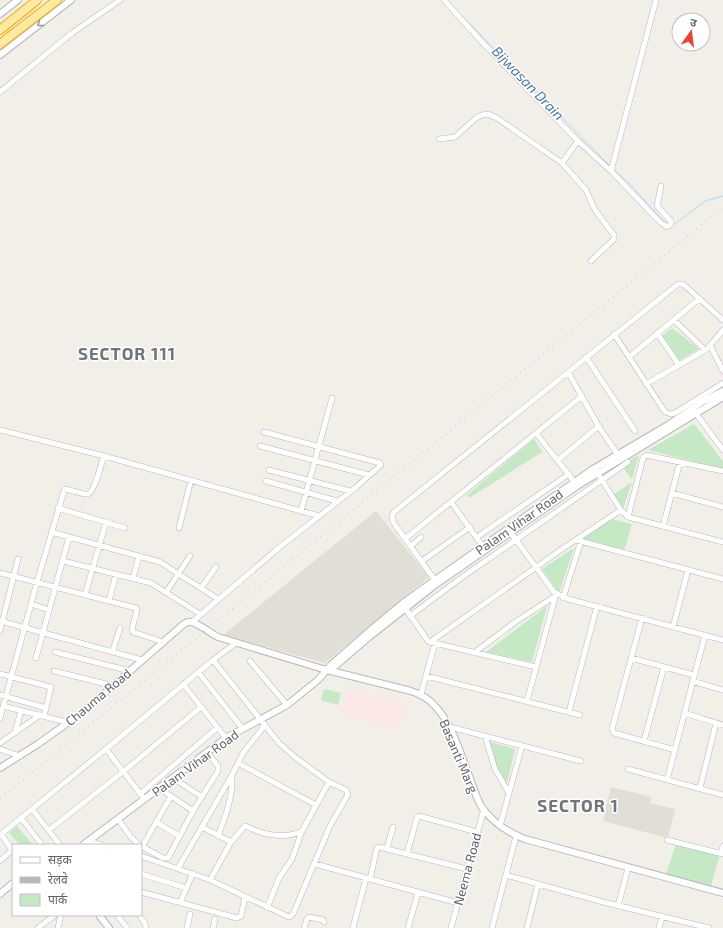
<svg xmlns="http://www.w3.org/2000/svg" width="723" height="928" font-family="'Exo 2','Noto Sans Devanagari',sans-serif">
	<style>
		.education { fill: #e1ded6 }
		.medical { fill: #fce8e6 }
		.green { fill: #c5e8c5 }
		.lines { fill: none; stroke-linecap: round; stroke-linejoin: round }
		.stream { stroke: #aadaff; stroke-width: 1 }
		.minor-casing { stroke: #b5b8bc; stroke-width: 6 }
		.tertiary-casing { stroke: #b5b8bc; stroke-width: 8 }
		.trunk-casing { stroke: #f9ab00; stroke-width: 10 }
		.minor { stroke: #fff; stroke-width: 5 }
		.tertiary { stroke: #fff; stroke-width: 6 }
		.trunk { stroke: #feeaa1; stroke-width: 8 }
		.rail { stroke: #b6b7b8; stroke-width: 1; stroke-dasharray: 1 5; stroke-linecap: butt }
		.oneway { stroke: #979a9d }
		.labels { text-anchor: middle; stroke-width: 3; stroke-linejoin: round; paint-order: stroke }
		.street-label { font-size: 13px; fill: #5f6368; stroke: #fff }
		.water-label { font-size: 14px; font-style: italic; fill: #4174aa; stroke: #fff }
		.district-label { font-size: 17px; font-weight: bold; letter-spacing: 1px; fill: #70757a; stroke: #fff }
	</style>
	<rect width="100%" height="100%" fill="#f1efe8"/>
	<path class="education" d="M376 511 429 577 325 663 223 635Z
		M611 787 652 797 650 803 675 809 668 838 603 821Z"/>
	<path class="medical" d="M348 689 389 700H403L402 707H406L411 711 409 714 404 716 400 714 395 730 341 712Z"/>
	<path class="green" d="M672 328 699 349 679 361 662 336Z
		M694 424 723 461V469L648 450Z
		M534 439 542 452 469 498 467 495Z
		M639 455 632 479 621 465Z
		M632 482 623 509 613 495Z
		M612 519 632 524 624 551 582 539Z
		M574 548 559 593 542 569Z
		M547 606 532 662 486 652Z
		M324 689 341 693 338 705 321 700Z
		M490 742 515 749 507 783C497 771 492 758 490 742Z
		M17 826 33 845H20L9 833Z
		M676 844 720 854 709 893 664 880Z"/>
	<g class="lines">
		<path class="stream" d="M458 12 609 165
			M614 170 631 185 652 209 667 224
			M672 226 705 201 723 196"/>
		<g class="minor-casing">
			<path id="minor" d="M444 0 482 42 578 141 612 172 660 222 667 227 671 224V221L657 206 661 186
				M0 92 72 33 120 0
				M439 139 455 137 476 118 482 115 488 114 497 118 562 163 586 190 595 210 614 235V239L591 261
				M562 163 578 141
				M611 171 656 0
				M674 320 705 350
				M657 333 679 365
				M614 334 665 412 671 414 675 413 723 383
				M710 345 723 371
				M586 357 635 431
				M629 357 699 299
				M568 372 599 427 618 455
				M646 384 707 349 723 330
				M694 411 723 450
				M0 430 104 456 319 516
				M536 433 576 484
				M260 446 369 475
				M558 460 599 426
				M269 470 350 491
				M596 471 621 510 628 517 723 542
				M266 481 337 501
				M672 493 723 507
				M451 502 484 548
				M58 508 125 528
				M301 511 332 398
				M628 517 643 458 646 455 723 471
				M663 526 680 462
				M179 528 191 480
				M51 532 160 562 218 599
				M511 533 554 592 568 599 723 640
				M477 537 569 474
				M406 538 582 396
				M576 540 723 579
				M411 546 421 537
				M63 561 151 583 200 614
				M422 561 470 527
				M0 573 136 608 137 610 132 629 133 632 163 642
				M133 578 139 556
				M437 583 393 522 392 516 394 512 678 284H683L723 320
				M201 588 216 567
				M167 591 190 556
				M85 595 106 522
				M563 598 581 541
				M109 601 116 574
				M31 604 49 610
				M405 608 428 641 430 642 536 667
				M410 616 461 578 628 462
				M642 618 612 729 614 733 675 750
				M0 621 142 660
				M192 622 281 546 355 488 381 465 380 463 264 432
				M673 627 688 570
				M0 631 18 559
				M430 642 562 549 621 510
				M113 650 120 628
				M55 652 130 671
				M474 653 515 622 554 597
				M36 658 69 537
				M631 658 694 675
				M250 661 287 705
				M54 671 114 686
				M198 672 243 729
				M0 674 51 687 44 716
				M426 676 580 715
				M692 681 723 690
				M183 684 226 738
				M421 694 435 643
				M0 695 46 708
				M527 701 556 594
				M3 706 70 723
				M569 712 597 606
				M684 713 723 725
				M0 718 37 582 64 491 66 489C71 490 84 495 88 494 95 491 101 464 104 456
				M450 727 581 761
				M15 733 21 710
				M485 736 495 769 509 793
				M644 741 664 667
				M0 743 40 715
				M0 749 20 756
				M106 749 142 796
				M238 763 316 805
				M628 769 723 795
				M173 778 202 797
				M667 780 705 635
				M159 788 193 811
				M700 788 716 723
				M140 794 217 728
				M32 809 60 845
				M21 818 42 845
				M118 819 130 836 139 845
				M156 822 179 836
				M500 826 522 746
				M202 827 231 842
				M49 830 124 771 201 707
				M0 835 106 749 213 660 236 643
				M218 836C226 815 233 797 232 775
				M667 840 723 854
				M88 841 102 845
				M141 846 163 858H168L193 811 218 771V766L207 752
				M142 847 171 796
				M387 848 393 827
				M407 853 417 818 419 816 477 832
				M721 853 723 846
				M141 856 210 880 289 917 293 914 330 826 347 796 348 794 346 790 329 782 296 758 279 743 213 660
				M0 861 12 850 1 834
				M315 864 458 903
				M178 868 232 775 243 753 265 725
				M141 874 186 888
				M506 875 603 902 709 928
				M370 879 377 848 379 847 467 869
				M210 880 231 842 245 826C249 827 253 830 257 831 271 836 289 838 302 831
				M141 892 237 918 241 916 245 897
				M180 903 193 873
				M618 906 628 868
				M267 908 279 878 292 859 302 831 329 782
				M117 915 127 928
				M139 915 145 923 146 928
				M38 928 55 915
				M58 928 61 915
				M187 928 190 914
				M213 928 215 919
				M304 928 307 919 309 917 323 920 324 922
				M353 928 366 878
				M408 928 418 893
				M451 928 484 809
				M492 928 516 836
				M527 928 538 884
				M659 928 662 917"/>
		</g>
		<g class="tertiary-casing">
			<path id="tertiary" d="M0 14 18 0
				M0 55 71 0
				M327 670 333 668 369 637 435 585 577 486 723 397
				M0 768 38 744 83 712 177 630C180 627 184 623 188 622 195 620 211 634 218 637L323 669 411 691C420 694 428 698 434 705 453 724 462 759 472 784 475 793 478 802 483 809 494 823 509 833 525 839L723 893
				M83 845 226 738 287 705 297 697 318 680 331 665 373 628 402 604 435 580 593 469 668 425 702 402 723 391
				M0 894 13 883
				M99 915 109 928"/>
		</g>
		<g class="trunk-casing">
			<path id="trunk" d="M0 30 37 0
				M0 44 57 0"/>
		</g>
		<use href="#minor" class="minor"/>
		<use href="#tertiary" class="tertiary"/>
		<use href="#trunk" class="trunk"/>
		<path class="rail" d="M0 799 723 207"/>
	</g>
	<defs><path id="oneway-chevron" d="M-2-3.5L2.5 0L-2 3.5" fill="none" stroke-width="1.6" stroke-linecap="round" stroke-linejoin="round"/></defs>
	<use class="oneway" href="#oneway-chevron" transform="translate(40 24) rotate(143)"/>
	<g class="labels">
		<g class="street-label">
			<text transform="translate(519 522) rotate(-35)" y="5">Palam Vihar Road</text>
			<text transform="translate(98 697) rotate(-40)" y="5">Chauma Road</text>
			<text transform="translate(459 756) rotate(67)" y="5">Basanti Marg</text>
			<text transform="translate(195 763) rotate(-36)" y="5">Palam Vihar Road</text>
			<text transform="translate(467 869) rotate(-75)" y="5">Neema Road</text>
		</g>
		<g class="water-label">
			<text transform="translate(528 83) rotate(46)" y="5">Bijwasan Drain</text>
		</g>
		<g class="district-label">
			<text x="127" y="360">SECTOR 111</text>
			<text x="578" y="812">SECTOR 1</text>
		</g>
	</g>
	<rect x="12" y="844" width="130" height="72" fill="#ffffff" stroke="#bfc1c3"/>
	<rect x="20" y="857" width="20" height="6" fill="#ffffff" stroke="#bfc1c3"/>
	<text x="48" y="864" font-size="12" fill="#5f6368">सड़क</text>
	<rect x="20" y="877" width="20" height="6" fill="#b6b7b8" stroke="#bfc1c3"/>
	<text x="48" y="884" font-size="12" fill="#5f6368">रेलवे</text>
	<rect x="20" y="894" width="20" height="12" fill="#c5e8c5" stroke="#bfc1c3"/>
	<text x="48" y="904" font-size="12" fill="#5f6368">पार्क</text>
	<g transform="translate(691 32) rotate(14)"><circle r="19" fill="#ffffff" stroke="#bfc1c3"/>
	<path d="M0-3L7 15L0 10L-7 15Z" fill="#ea4335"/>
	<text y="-6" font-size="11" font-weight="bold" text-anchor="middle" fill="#5f6368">उ</text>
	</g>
</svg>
